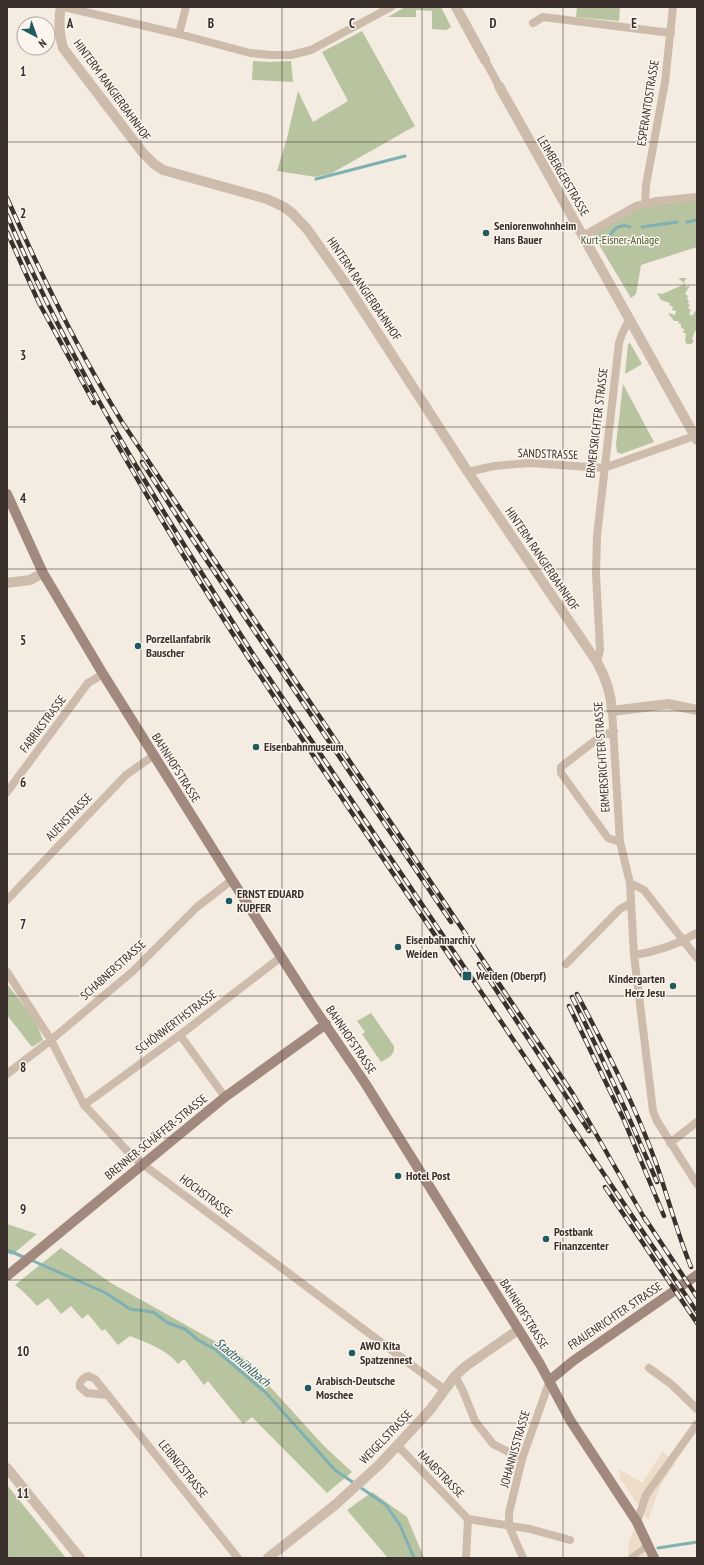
<svg xmlns="http://www.w3.org/2000/svg" width="704" height="1565" font-family="'PT Sans Narrow',sans-serif">
	<style>
		.green { fill: #b8c4a0 }
		.plaza { fill: #ecdcc8 }
		.lines { fill: none; stroke-linecap: round; stroke-linejoin: round }
		.stream { stroke: #7fb0b2; stroke-width: 3 }
		.pedestrian { stroke: #cdbbac; stroke-width: 6 }
		.minor { stroke: #cdbbac; stroke-width: 8 }
		.tertiary { stroke: #cdbbac; stroke-width: 10 }
		.secondary { stroke: #a18a7d; stroke-width: 10 }
		.rail-casing { stroke: #3b302b; stroke-width: 4.5 }
		.rail { stroke: #fbf5ee; stroke-width: 3; stroke-dasharray: 9; stroke-linecap: butt }
		.grid { fill: none; stroke: #3b302b; stroke-width: 1; stroke-opacity: 0.55 }
		.poi-dot { fill: #1f5a5e; stroke: #fbf5ee; stroke-width: 1.5 }
		.labels { text-anchor: middle; stroke-width: 3; stroke-linejoin: round; paint-order: stroke }
		.street-label { font-size: 12px; fill: #3b302b; stroke: #fbf5ee }
		.poi-label { font-size: 12px; font-weight: bold; fill: #3b302b; stroke: #fbf5ee; text-anchor: start }
		.park-label { font-size: 12px; fill: #4a5a2e; stroke: #fbf5ee }
		.water-label { font-size: 13px; font-style: italic; fill: #1f5a5e; stroke: #fbf5ee }
		.grid-label { font-size: 13px; text-anchor: middle; font-weight: bold; fill: #3b302b; stroke: #fbf5ee; stroke-width: 3; stroke-linejoin: round; paint-order: stroke }
	</style>
	<rect width="100%" height="100%" fill="#f4ebe1"/>
	<path class="green" d="M405 7H441L451 27 446 30 432 29V11L416 10V17H388Z
		M577 7H620L619 21 576 17Z
		M362 31 415 126 332 173 316 177 277 171 287 138 298 91 313 122 348 101 322 52Z
		M253 61 269 62 291 61 293 82 252 80Z
		M697 199V247L641 265 636 294 631 298 592 233 638 209 657 202Z
		M678 278H687L684 281 686 287 690 285 685 294 688 296 687 299 689 301 688 304 690 305 688 308 691 310 689 314 692 316 696 310 697 331H695L692 339 694 341 691 344H687L685 341 686 333H683L684 329 681 328V324L678 323 679 321H674L668 313 675 315 676 311 672 310 673 307 669 305 670 303 661 300 657 293 662 294 685 284Z
		M630 343 642 364 625 374 628 344Z
		M623 384 654 442 621 454 617 452 616 445Z
		M7 984 35 1020 43 1040 32 1047 7 1015Z
		M371 1013 394 1046C395 1055 388 1058 381 1062L362 1034 365 1032 357 1021Z
		M7 1224 37 1234 12 1255 7 1253Z
		M61 1248 111 1283 243 1357 323 1445 352 1472 327 1493 252 1417 243 1424 208 1381 204 1385 184 1359 178 1364C166 1349 147 1343 130 1336L118 1345 105 1329 102 1331 88 1314 82 1319 71 1306 61 1314 48 1298 37 1306C30 1298 24 1292 15 1285Z
		M7 1485 66 1558H9L7 1553Z
		M372 1492 407 1517 424 1558H388L347 1510Z"/>
	<path class="plaza" d="M663 1451 675 1464 661 1484 648 1520 620 1478 619 1469 642 1483Z
		M635 1527 647 1558H628L629 1542Z"/>
	<g class="lines">
		<path class="stream" d="M316 179 405 156
			M687 222 697 220
			M642 227 677 222
			M608 239C612 230 619 223 630 227
			M7 1250 26 1258
			M31 1260 106 1293 130 1309 153 1312 168 1323 185 1329 198 1340 216 1350 266 1393 335 1470 386 1505 400 1525 414 1558
			M658 1548 697 1542"/>
		<path class="pedestrian" d="M631 1558 648 1545"/>
		<path class="minor" d="M64 7 179 34 250 53 271 55H291L311 50 391 7
			M533 23 543 17 671 33
			M179 34 186 7
			M485 60 499 86
			M645 203 646 185 665 82 673 7
			M583 236 636 206 657 201 697 197
			M468 472 494 466 530 463 604 468 697 435
			M597 662 600 650 596 574 597 536 619 343 622 334 629 320
			M612 711 620 842 630 883 634 955 653 1111 657 1121 697 1184
			M614 731 601 736 561 767V773L608 838 620 842
			M7 792 88 683 103 674
			M630 883 644 890 697 958
			M7 900 126 775 153 756
			M634 955C655 952 678 944 697 933
			M566 964 620 909 631 903
			M7 972 51 1040 84 1105 133 1157 445 1390
			M180 1035 225 1097
			M7 1074 51 1040 132 972 197 907 232 880
			M84 1105 180 1035 281 957
			M670 1143 697 1122
			M649 1368 671 1384 697 1409
			M455 1376 463 1391 475 1421 493 1444 522 1459
			M108 1395 87 1393 80 1387C79 1381 84 1377 89 1376L95 1379 238 1558
			M397 1445 468 1519 466 1558
			M468 1519 530 1529 570 1540
			M637 1522 646 1495 697 1424
			M523 1558 509 1526V1513L522 1459 550 1380"/>
		<path class="tertiary" d="M61 7C58 21 59 33 63 48L143 153 154 164 163 170 267 199 284 207 292 213 307 229 348 287 468 472 597 662C606 678 611 692 612 711L668 704 697 710
			M456 7 485 60
			M499 86 697 440
			M7 583 30 580 43 573
			M7 1468 80 1558
			M268 1558 335 1505 380 1464 430 1410 455 1376 466 1366 518 1330"/>
		<path class="secondary" d="M7 494 43 573 103 674 232 880 312 1005 365 1083 540 1364 570 1420 637 1522 654 1558
			M7 1276 225 1097 326 1024
			M550 1380 573 1361 697 1275"/>
		<g class="rail-casing">
			<path id="rail" d="M7 198C41 275 78 350 122 422L573 1094 646 1221
				M7 215C73 371 164 515 255 657L697 1312
				M7 232 39 303 94 403
				M113 437C219 624 344 800 464 978
				M142 462 182 524 451 922
				M479 964 589 1131
				M577 994C606 1049 635 1105 656 1163 668 1197 677 1233 691 1267
				M572 997C603 1058 630 1119 657 1182
				M569 1006 623 1118 664 1216
				M605 1187 697 1323
				M644 1217 697 1297"/>
		</g>
		<use href="#rail" class="rail"/>
	</g>
	<path class="grid" d="M141 7V1558M282 7V1558M422 7V1558M563 7V1558M7 142H697M7 285H697M7 427H697M7 569H697M7 711H697M7 854H697M7 996H697M7 1138H697M7 1280H697M7 1423H697"/>
	<g class="poi-dot">
		<circle cx="486" cy="233" r="4"/>
		<circle cx="138" cy="646" r="4"/>
		<circle cx="256" cy="747" r="4"/>
		<circle cx="229" cy="901" r="4"/>
		<circle cx="398" cy="947" r="4"/>
		<rect x="462" y="971" width="10" height="10" rx="2"/>
		<circle cx="673" cy="986" r="4"/>
		<circle cx="398" cy="1176" r="4"/>
		<circle cx="546" cy="1239" r="4"/>
		<circle cx="352" cy="1353" r="4"/>
		<circle cx="308" cy="1388" r="4"/>
	</g>
	<g class="labels">
		<g class="street-label">
			<text transform="translate(112 90) rotate(54)" y="4">HINTERM RANGIERBAHNHOF</text>
			<text transform="translate(648 103) rotate(-81)" y="4">ESPERANTOSTRASSE</text>
			<text transform="translate(563 176) rotate(60)" y="4">LEIMBERGERSTRASSE</text>
			<text transform="translate(364 289) rotate(56)" y="4">HINTERM RANGIERBAHNHOF</text>
			<text transform="translate(597 423) rotate(-83)" y="4">ERMERSRICHTER STRASSE</text>
			<text transform="translate(548 454) rotate(2)" y="4">SANDSTRASSE</text>
			<text transform="translate(542 559) rotate(56)" y="4">HINTERM RANGIERBAHNHOF</text>
			<text transform="translate(43 724) rotate(-53)" y="4">FABRIKSTRASSE</text>
			<text transform="translate(602 757) rotate(-94)" y="4">ERMERSRICHTER STRASSE</text>
			<text transform="translate(176 768) rotate(58)" y="4">BAHNHOFSTRASSE</text>
			<text transform="translate(69 817) rotate(-46)" y="4">AUENSTRASSE</text>
			<text transform="translate(113 970) rotate(-42)" y="4">SCHABNERSTRASSE</text>
			<text transform="translate(176 1022) rotate(-37)" y="4">SCHÖNWERTHSTRASSE</text>
			<text transform="translate(351 1040) rotate(56)" y="4">BAHNHOFSTRASSE</text>
			<text transform="translate(156 1137) rotate(-39)" y="4">BRENNER-SCHÄFFER-STRASSE</text>
			<text transform="translate(206 1196) rotate(37)" y="4">HOCHSTRASSE</text>
			<text transform="translate(524 1314) rotate(58)" y="4">BAHNHOFSTRASSE</text>
			<text transform="translate(615 1316) rotate(-34)" y="4">FRAUENRICHTER STRASSE</text>
			<text transform="translate(386 1437) rotate(-46)" y="4">WEIGELSTRASSE</text>
			<text transform="translate(515 1449) rotate(-74)" y="4">JOHANNISSTRASSE</text>
			<text transform="translate(183 1469) rotate(51)" y="4">LEIBNIZSTRASSE</text>
			<text transform="translate(441 1474) rotate(46)" y="4">NAABSTRASSE</text>
		</g>
		<g class="poi-label">
			<text x="494" y="230">Seniorenwohnheim<tspan x="494" dy="14">Hans Bauer</tspan></text>
			<text x="146" y="643">Porzellanfabrik<tspan x="146" dy="14">Bauscher</tspan></text>
			<text x="264" y="751">Eisenbahnmuseum</text>
			<text x="237" y="898">ERNST EDUARD<tspan x="237" dy="14">KUPFER</tspan></text>
			<text x="406" y="944">Eisenbahnarchiv<tspan x="406" dy="14">Weiden</tspan></text>
			<text x="476" y="980">Weiden (Oberpf)</text>
			<text x="665" y="983" text-anchor="end">Kindergarten<tspan x="665" dy="14">Herz Jesu</tspan></text>
			<text x="406" y="1180">Hotel Post</text>
			<text x="554" y="1236">Postbank<tspan x="554" dy="14">Finanzcenter</tspan></text>
			<text x="360" y="1350">AWO Kita<tspan x="360" dy="14">Spatzennest</tspan></text>
			<text x="316" y="1385">Arabisch-Deutsche<tspan x="316" dy="14">Moschee</tspan></text>
		</g>
		<g class="park-label">
			<text x="620" y="244">Kurt-Eisner-Anlage</text>
		</g>
		<g class="water-label">
			<text transform="translate(243 1362) rotate(40)" y="5">Stadtmühlbach</text>
		</g>
	</g>
	<g class="grid-label">
		<text x="70" y="28">A</text>
		<text x="211" y="28">B</text>
		<text x="352" y="28">C</text>
		<text x="493" y="28">D</text>
		<text x="634" y="28">E</text>
		<text x="23" y="76">1</text>
		<text x="23" y="218">2</text>
		<text x="23" y="360">3</text>
		<text x="23" y="503">4</text>
		<text x="23" y="645">5</text>
		<text x="23" y="787">6</text>
		<text x="23" y="929">7</text>
		<text x="23" y="1072">8</text>
		<text x="23" y="1214">9</text>
		<text x="23" y="1356">10</text>
		<text x="23" y="1498">11</text>
	</g>
	<rect width="704" height="1565" fill="none" stroke="#3b302b" stroke-width="16"/>
	<g transform="translate(36 36) rotate(139)"><circle r="19" fill="#fbf5ee" stroke="#aea6a0"/>
	<path d="M0-3L7 15L0 10L-7 15Z" fill="#1f5a5e"/>
	<text y="-6" font-size="11" font-weight="bold" text-anchor="middle" fill="#3b302b">N</text>
	</g>
</svg>
